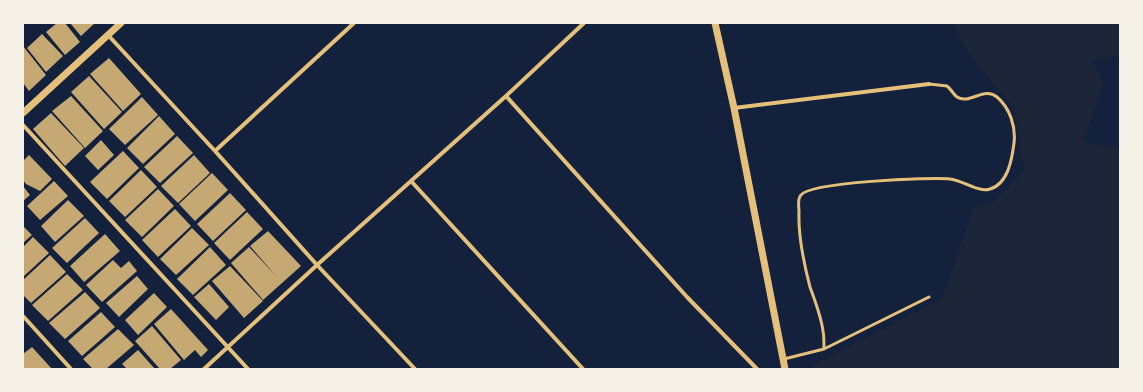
<svg xmlns="http://www.w3.org/2000/svg" width="1143" height="392" font-family="Karla,sans-serif">
	<style>
		.green { fill: #1d2539 }
		.building { fill: #c6a872 }
		.lines { fill: none; stroke-linecap: round; stroke-linejoin: round }
		.service { stroke: #e5c07b; stroke-width: 3 }
		.minor { stroke: #e5c07b; stroke-width: 4 }
		.tertiary { stroke: #e5c07b; stroke-width: 7 }
	</style>
	<rect width="100%" height="100%" fill="#14213d"/>
	<path class="green" d="M954 23H1120V56L1091 59 1103 84 1083 141 1120 150V369H813V366L942 298 974 208 993 203 1024 171 1014 107 979 67 959 38Z"/>
	<path class="building" d="M57 23H65L80 42 65 55 46 32Z
		M70 23H95L81 36Z
		M42 34 63 56 46 72 27 48Z
		M23 46 46 75 29 91 23 83Z
		M109 58 141 94 123 111 90 74Z
		M89 76 122 112 104 129 71 92Z
		M71 96 103 131 85 148 52 111Z
		M142 97 158 115 125 145 109 129Z
		M51 113 84 148 65 166 33 129Z
		M159 116 175 134 143 164 127 148Z
		M177 136 193 153 160 183 144 167Z
		M101 140 114 155 98 170 85 156Z
		M123 151 139 168 107 199 90 182Z
		M29 155 52 179 40 191 26 184 23 180V161Z
		M194 155 210 173 178 203 161 186Z
		M141 170 157 187 125 217 109 201Z
		M212 173 228 190 195 221 179 204Z
		M54 181 68 196 40 220 27 206Z
		M23 186 30 195 23 201Z
		M158 189 174 206 142 237 125 220Z
		M230 193 246 210 213 241 197 224Z
		M68 200 84 216 55 242 41 226Z
		M175 209 191 226 158 257 142 240Z
		M247 212 263 229 230 260 214 243Z
		M85 218 99 233 67 263 52 248Z
		M23 226 32 235 23 243Z
		M192 228 209 245 176 275 160 259Z
		M268 231 301 266 263 300 231 263 249 247 276 276 250 246Z
		M105 234 120 251 84 282 70 266Z
		M33 237 49 253 23 277V247Z
		M210 247 226 265 193 295 177 279Z
		M50 255 66 272 31 303 23 295V280Z
		M113 260 121 268 129 261 137 271 102 302 86 285Z
		M230 266 263 301 244 318 212 281Z
		M67 274 83 290 48 321 32 305Z
		M137 276 148 289 119 317 106 303Z
		M209 284 229 307 216 320 194 297Z
		M85 292 100 308 65 339 49 323Z
		M154 293 167 307 138 335 125 320Z
		M171 309 208 350 201 357 195 350 184 360 154 324Z
		M101 312 115 327 82 356 68 341Z
		M152 326 181 360 170 369H160L135 341Z
		M118 329 134 345 106 369H93L83 359Z
		M32 347 52 369H23V354Z
		M138 350 155 369H127L122 364Z"/>
	<g class="lines">
		<path class="service" d="M824 349C824 343 824 336 823 331 821 316 815 301 810 287 804 264 798 237 799 212 799 207 797 199 801 195 810 182 930 177 950 179 962 180 979 193 990 189 1008 184 1012 159 1014 143 1016 127 1010 108 997 97 984 86 970 105 957 97 953 94 951 89 947 86L929 84
			M784 359 824 349 929 297"/>
		<path class="minor" d="M108 35 215 151 317 265 415 369
			M506 96 687 297 757 369
			M734 108 929 84
			M23 125 248 369
			M215 151 354 23
			M411 181 583 369
			M23 316 71 369
			M204 369 317 265 506 96 584 23"/>
		<path class="tertiary" d="M715 23 734 108 785 369
			M23 113 121 23"/>
	</g>
	<rect width="1143" height="392" fill="none" stroke="#f6f1e7" stroke-width="48"/>
</svg>
